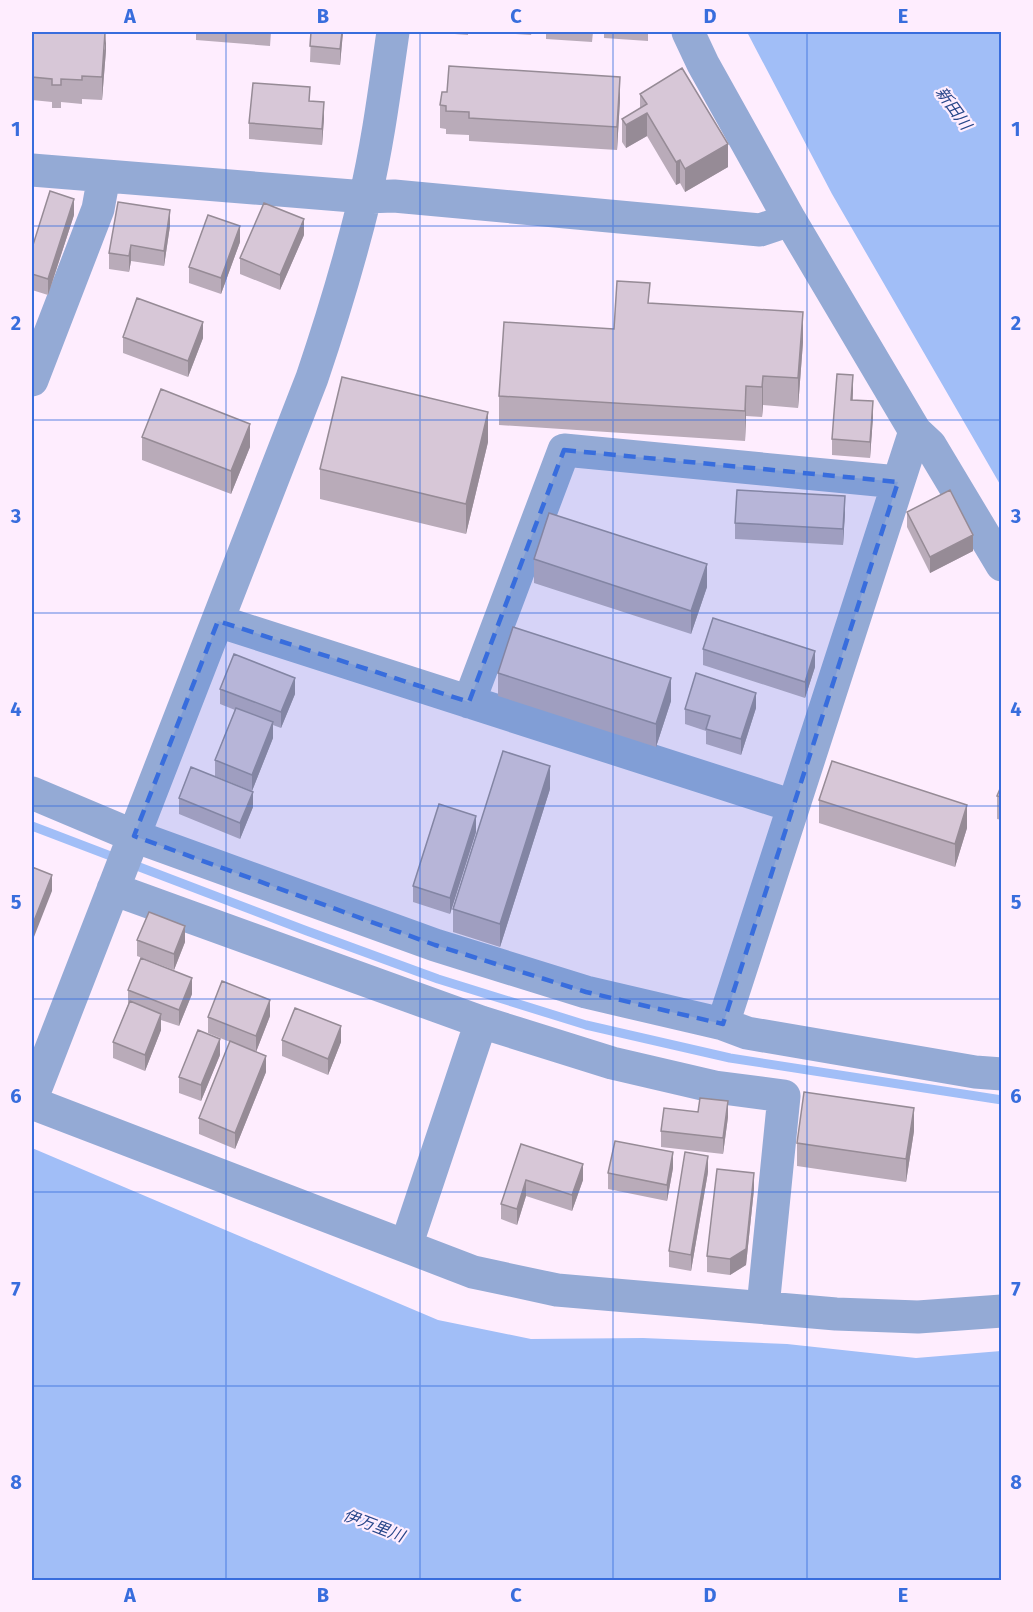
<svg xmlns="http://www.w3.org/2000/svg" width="1033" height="1612" font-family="'Fira Sans','Noto Sans JP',sans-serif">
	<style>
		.water { fill: #a1bef7 }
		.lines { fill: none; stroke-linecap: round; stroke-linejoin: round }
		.stream { stroke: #a1bef7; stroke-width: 9 }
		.minor { stroke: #94aad5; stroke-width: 33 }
		.wall { fill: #b9abb9 }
		.shaded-wall { fill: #968b96 }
		.building { fill: #d7c7d7; stroke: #968b96; stroke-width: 1.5 }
		.marked { fill: #386ddd; fill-opacity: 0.2; stroke: #386ddd; stroke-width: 4.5; stroke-dasharray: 12 8; stroke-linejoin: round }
		.grid { fill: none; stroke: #386ddd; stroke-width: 1.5; stroke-opacity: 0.55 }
		.labels { text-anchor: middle; stroke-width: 4.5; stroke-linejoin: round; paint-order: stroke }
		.water-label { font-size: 16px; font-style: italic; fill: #274689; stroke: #feedfe }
		.neatline { fill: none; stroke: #386ddd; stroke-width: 2 }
		.grid-label { font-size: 20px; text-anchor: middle; font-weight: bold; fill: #386ddd }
	</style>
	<rect width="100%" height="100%" fill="#feedfe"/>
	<path class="water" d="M747 32H1001V486L832 194Z
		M32 1148 438 1320 531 1339 643 1338 787 1344 916 1358 1001 1351V1580H32Z"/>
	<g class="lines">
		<path class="stream" d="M32 826 307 931 438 979 586 1025 730 1058 1002 1100"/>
		<path class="minor" d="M688 32 703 64 790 220 915 431 930 445 1002 565
			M32 170 365 197 394 196 760 230 790 220
			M32 380 98 209 104 176
			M218 621 793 806
			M469 702 564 450 898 482
			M32 793 134 836 435 945 586 992 723 1024 747 1033 975 1072 1002 1074
			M113 889 481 1022 612 1063 715 1087 784 1096 763 1307
			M723 1024 915 431
			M32 1098 312 378C332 319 350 259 365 198 378 143 385 87 393 32
			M32 1103 473 1272 557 1290 836 1314 918 1317 1002 1311
			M406 1246 481 1022"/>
	</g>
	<path class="wall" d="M32 32 106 50 102 100 82 99V104L61 102V108H52V102L32 100Z
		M196 32H271L270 46 196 40Z
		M311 32H343L340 65 310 62Z
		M428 32H468V35Z
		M485 32H532L531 35Z
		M546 32H593L592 42 546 39Z
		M604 32H648V41L604 38Z
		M640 94 728 167 685 192 680 183 676 185 647 136 626 148 622 142V119L640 108Z
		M620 100 617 150 469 141V135L446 134V129L440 128V105Z
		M310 101 324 118 322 145 249 139V123Z
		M74 215 48 295 32 290V248Z
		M170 226 164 266 131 261 129 272 109 269V253Z
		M304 235 280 290 240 274V258Z
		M240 242 221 294 189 283V267Z
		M650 303 803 342 798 408 763 405 762 417 746 416 745 441 499 425V396L614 329Z
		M123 337 203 338 188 377 123 353Z
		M853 391V400L873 417 870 458 832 455V439Z
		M142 437 250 447 231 494 142 460Z
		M488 442 466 534 320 499V469Z
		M845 512 843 545 735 539V523Z
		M907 512 973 551 930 573 907 527Z
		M534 559 707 587 691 634 534 583Z
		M703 649 815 667 805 698 703 665Z
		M498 673 671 701 656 747 498 696Z
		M220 689 295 694 281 728 273 725V738L252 791 215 776V760L235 710 220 704Z
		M756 708 741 755 706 744V731L685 724V709Z
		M1002 784V820L997 819V796Z
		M550 789 500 947 453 932V909Z
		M179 798 253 807 240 839 179 814Z
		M819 800 967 828 955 867 819 823Z
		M476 832 450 914 413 902V886Z
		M137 940 185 942 174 970 137 956Z
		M128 990 192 994 179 1026 161 1020V1030L145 1071 113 1058V1042L128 1005Z
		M270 1016 256 1052 266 1072 235 1149 199 1134V1118L230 1042 208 1033V1017Z
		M282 1040 341 1042 328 1075 282 1056Z
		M220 1055 201 1101 179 1093V1077Z
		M698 1112 728 1117 723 1154 661 1147V1131Z
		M914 1131 906 1182 797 1166V1143Z
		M521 1144 583 1180 572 1211 526 1196 517 1225 501 1219V1204Z
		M673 1168 667 1201 608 1189V1173Z
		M708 1172 691 1271 669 1267V1251Z
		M754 1189 746 1265 730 1275 707 1272V1256Z"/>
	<path class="shaded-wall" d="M106 32V50L102 100V77Z
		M342 32H343L340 65V49Z
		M620 77V100L617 150V127Z
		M324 102V118L322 145V129Z
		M647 113V136L626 148V125Z
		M728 144V167L685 192V169Z
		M680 160V183L676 185V162Z
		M74 199V215L48 295V279Z
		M170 210V226L164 266V251Z
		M304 219V235L280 290V275Z
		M240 226V242L221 294V278Z
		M131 245V261L129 272V256Z
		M803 312V342L798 408V378Z
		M203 322V338L188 377V361Z
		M853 375V391L851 416V400Z
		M763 376V405L762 417V387Z
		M746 386V416L745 441V411Z
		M873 401V417L870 458V442Z
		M488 412V442L466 534V504Z
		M250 424V447L231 494V471Z
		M845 496V512L843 545V529Z
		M973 535V551L930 573V557Z
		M707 564V587L691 634V611Z
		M815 651V667L805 698V682Z
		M295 678V694L281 728V712Z
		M671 678V701L656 747V724Z
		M756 693V708L741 755V739Z
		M273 722V738L252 791V775Z
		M550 766V789L500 947V924Z
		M253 792V807L240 839V823Z
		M967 805V828L955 867V844Z
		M476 816V832L450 914V898Z
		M52 875V891L32 942V926Z
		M185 926V942L174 970V954Z
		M192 978V994L179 1026V1010Z
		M270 1000V1016L256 1052V1036Z
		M161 1014V1030L145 1071V1055Z
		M341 1026V1042L328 1075V1059Z
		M220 1039V1055L201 1101V1085Z
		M266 1056V1072L235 1149V1133Z
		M728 1101V1117L723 1154V1138Z
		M914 1108V1131L906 1182V1159Z
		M673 1152V1168L667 1201V1185Z
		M708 1156V1172L691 1271V1255Z
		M583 1164V1180L572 1211V1195Z
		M754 1173V1189L746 1265 730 1275V1259Z
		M526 1180V1196L517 1225V1209Z"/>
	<path class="building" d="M32 32H105L102 77 82 76V80L61 79V85H52V79L32 77Z
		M311 32H342L340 49 310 46Z
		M449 66 620 77 617 127 469 118V112L446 111V106L440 105 442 92H447Z
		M682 68 728 144 685 169 680 160 676 162 647 113 626 125 622 119 647 104 640 94Z
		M253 83 310 87 309 101 324 102 322 129 249 123Z
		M50 191 74 199 48 279 32 274V248Z
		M118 202 170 210 164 251 131 245 129 256 109 253Z
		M264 203 304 219 280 275 240 258Z
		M208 215 240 226 221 278 189 267Z
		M617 281 650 283 648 303 803 312 798 378 763 376 762 387 746 386 745 411 499 396 504 322 614 329Z
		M137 298 203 322 188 361 123 337Z
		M837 374 853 375 851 400 873 401 870 442 832 439Z
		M342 377 488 412 466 504 320 469Z
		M161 389 250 424 231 471 142 437Z
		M737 490 845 496 843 529 735 523Z
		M950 490 973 535 930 557 907 512Z
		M549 513 707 564 691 611 534 559Z
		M713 618 815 651 805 682 703 649Z
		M513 627 671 678 656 724 498 673Z
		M234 654 295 678 281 712 220 689Z
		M696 673 756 693 741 739 706 729 710 716 685 709Z
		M236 708 273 722 252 775 215 760Z
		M503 751 550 766 500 924 453 909Z
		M832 761 967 805 955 844 819 800Z
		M191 767 253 792 240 823 179 798Z
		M1002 784V797L997 796Z
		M439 804 476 816 450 898 413 886Z
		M32 867 52 875 32 926Z
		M149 912 185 926 174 954 137 940Z
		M141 958 192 978 179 1010 128 990Z
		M222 981 270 1000 256 1036 208 1017Z
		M130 1001 161 1014 145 1055 113 1042Z
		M295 1008 341 1026 328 1059 282 1040Z
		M198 1030 220 1039 201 1085 179 1077Z
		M230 1041 266 1056 235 1133 199 1118Z
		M804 1092 914 1108 906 1159 797 1143Z
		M700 1098 728 1101 723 1138 661 1131 664 1108 698 1112Z
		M615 1141 673 1152 667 1185 608 1173Z
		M521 1144 583 1164 572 1195 526 1180 517 1209 501 1204Z
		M685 1152 708 1156 691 1255 669 1251Z
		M717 1169 754 1173 746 1249 730 1259 707 1256Z"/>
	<path class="marked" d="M564 450 898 482 723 1024 586 992 435 945 134 836 218 621 469 702Z"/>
	<path class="grid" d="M226 32V1580M420 32V1580M613 32V1580M807 32V1580M32 226H1002M32 420H1002M32 613H1002M32 806H1002M32 999H1002M32 1192H1002M32 1386H1002"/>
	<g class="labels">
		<g class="water-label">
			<text transform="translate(954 108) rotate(54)" y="6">新田川</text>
			<text transform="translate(374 1525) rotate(21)" y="6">伊万里川</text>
		</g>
	</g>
	<rect width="1033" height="1612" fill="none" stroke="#feedfe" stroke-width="66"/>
	<rect x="33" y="33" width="967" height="1546" class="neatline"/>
	<g class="grid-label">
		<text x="130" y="23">A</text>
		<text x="323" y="23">B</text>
		<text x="516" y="23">C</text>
		<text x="710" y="23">D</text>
		<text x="903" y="23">E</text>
		<text x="16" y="136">1</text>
		<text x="1016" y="136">1</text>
		<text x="16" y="330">2</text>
		<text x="1016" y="330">2</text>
		<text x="16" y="523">3</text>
		<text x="1016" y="523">3</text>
		<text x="16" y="716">4</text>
		<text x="1016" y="716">4</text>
		<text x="16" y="909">5</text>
		<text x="1016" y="909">5</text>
		<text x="16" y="1103">6</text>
		<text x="1016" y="1103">6</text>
		<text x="16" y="1296">7</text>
		<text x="1016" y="1296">7</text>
		<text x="16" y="1489">8</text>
		<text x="1016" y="1489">8</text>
		<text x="130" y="1602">A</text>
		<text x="323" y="1602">B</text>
		<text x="516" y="1602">C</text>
		<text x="710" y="1602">D</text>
		<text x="903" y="1602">E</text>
	</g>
</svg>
